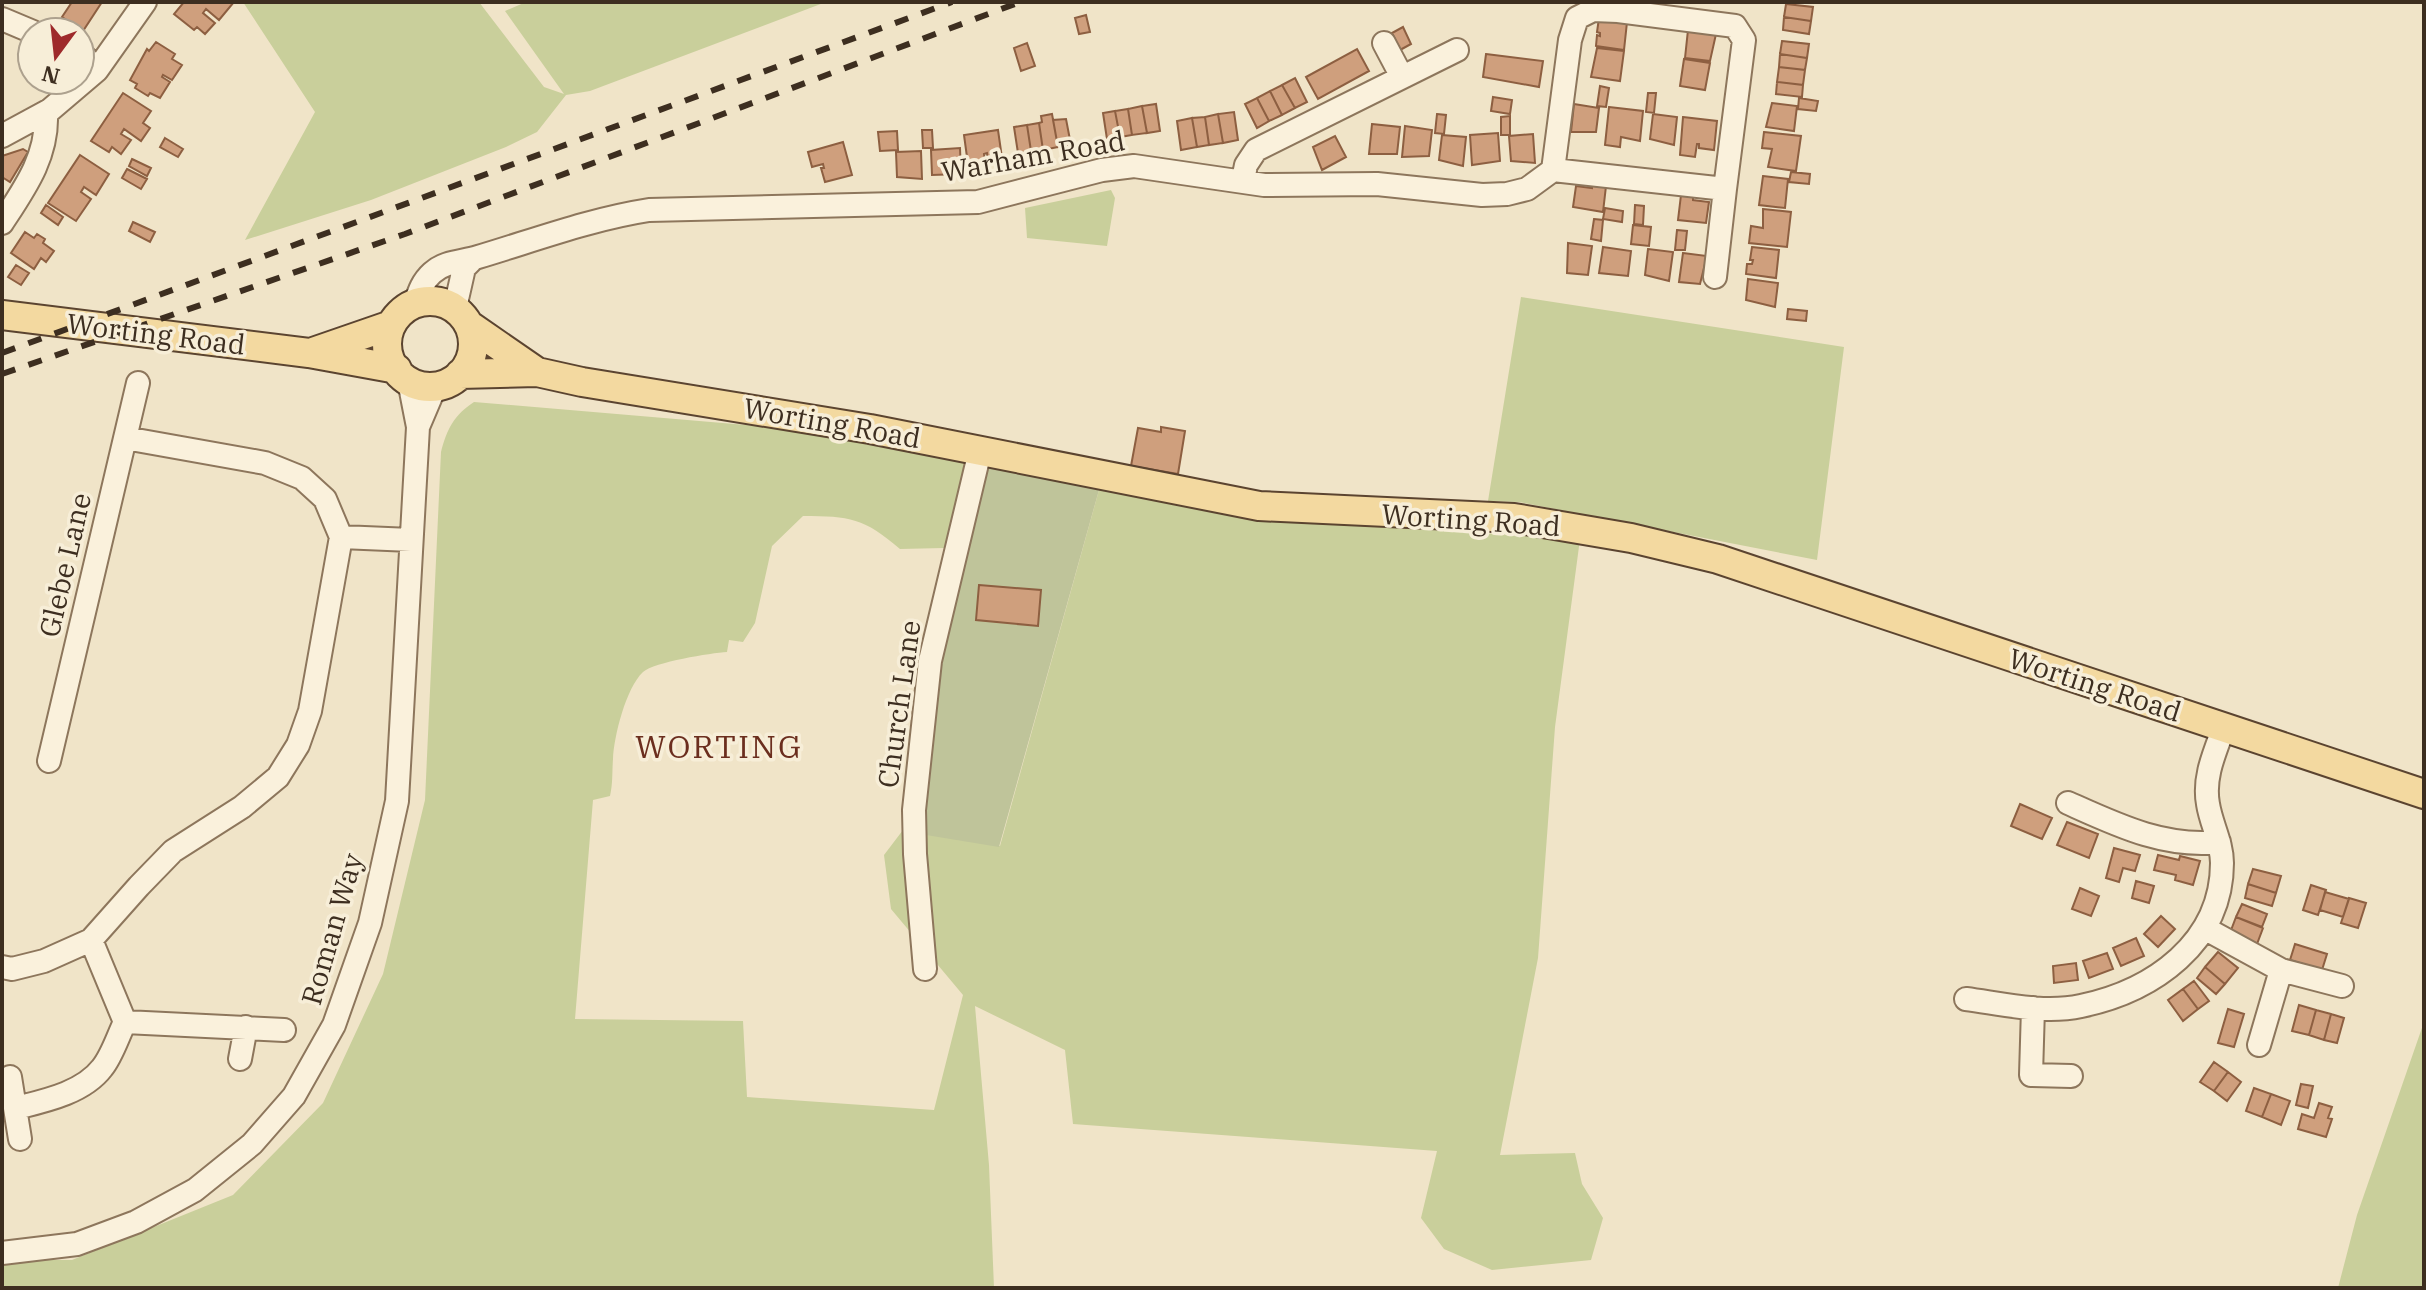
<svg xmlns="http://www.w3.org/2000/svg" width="2426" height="1290" font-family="'IBM Plex Serif',serif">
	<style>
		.green { fill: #c9cf9b }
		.cemetery { fill: #bfc49a }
		.building { fill: #cf9f7d; stroke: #8d5f41; stroke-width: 2 }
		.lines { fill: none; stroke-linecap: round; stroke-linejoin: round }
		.minor-casing { stroke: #8d765c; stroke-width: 26 }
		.major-casing { stroke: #5b4430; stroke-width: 32 }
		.minor { stroke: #faf1dc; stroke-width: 22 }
		.major { stroke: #f3d9a0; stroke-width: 28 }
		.rail { stroke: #3d2e20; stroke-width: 6; stroke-dasharray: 14 14; stroke-linecap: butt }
		.labels { text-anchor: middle; stroke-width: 7; stroke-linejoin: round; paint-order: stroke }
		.street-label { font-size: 28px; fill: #3d2e20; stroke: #f7eed8 }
		.quarter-label { font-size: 32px; letter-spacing: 2px; fill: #6b2e1e; stroke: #f7eed8 }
	</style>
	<rect width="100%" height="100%" fill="#f0e4c8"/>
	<path class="green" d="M243 2H479L544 87 564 94 505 11 526 2H826L590 91 566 95 537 132 506 147 371 200 245 240 315 112Z
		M1111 190 1115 198 1107 246 1027 238 1025 208Z
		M1521 297 1844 347 1817 560 1519 502 1488 501Z
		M474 402 758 426 968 457 959 520 944 548 900 549C864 518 850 516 803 516L772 546 755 623 743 642 729 640 727 652C711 653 654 662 643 672 626 688 614 736 613 759 612 772 613 783 610 796L593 800 575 1019 743 1021 747 1097 934 1110 963 995 891 909 884 855 903 830 1000 846 1099 490 1251 519 1580 539 1555 727 1538 958 1500 1155 1575 1153 1582 1184 1603 1218 1591 1260 1492 1270 1444 1249 1421 1218 1437 1151 1073 1124 1065 1050 975 1006 989 1165 994 1288H2V1260H72L233 1195 323 1103 383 974 425 800 441 452C447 429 454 415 474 402Z
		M2424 1022V1288H2338L2357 1215Z"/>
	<path class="cemetery" d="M968 457 1099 490 999 847 914 833Z"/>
	<path class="building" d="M72 2H102L83 31 62 17Z
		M184 2H234L219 20 206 9 203 13 215 23 205 34 197 27 194 30 174 14Z
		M1786 4 1813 7 1811 21 1784 17Z
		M1086 15 1090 32 1079 34 1075 18Z
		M1784 17 1811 21 1809 34 1783 30Z
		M1599 18 1627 22 1624 50 1596 46 1597 35 1600 36V33L1597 32Z
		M1403 27 1411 44 1400 50 1392 33Z
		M1688 30 1716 34 1710 61 1685 58Z
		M1782 41 1809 44 1807 58 1780 54Z
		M156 42 175 54 172 59 182 65 172 80 163 75 162 77 170 82 160 98 150 93 148 96 135 88 137 84 130 80 147 49 149 51Z
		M1027 43 1035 66 1021 71 1014 48Z
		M1597 48 1624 51 1620 81 1591 77Z
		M1357 49 1369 71 1318 99 1306 77Z
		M1486 54 1543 61 1539 87 1483 77Z
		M1780 54 1807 58 1805 70 1779 67Z
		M1684 59 1710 63 1705 90 1680 86Z
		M1779 67 1805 70 1803 85 1777 82Z
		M1295 78 1307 102 1295 108 1282 85Z
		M1777 82 1803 85 1802 97 1776 94Z
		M1282 85 1295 108 1282 115 1270 91Z
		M1600 86 1609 88 1606 107 1597 106Z
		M1270 91 1282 115 1269 121 1257 98Z
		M123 93 151 111 143 123 150 128 141 141 124 129 121 134 131 140 121 154 112 147 109 152 91 141Z
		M1648 93H1656L1654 113 1646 112Z
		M1493 97 1512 100 1510 114 1491 111Z
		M1257 98 1269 121 1257 128 1245 104Z
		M1799 98 1818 101 1816 111 1798 109Z
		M1772 103 1797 106 1794 131 1766 127Z
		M1156 104 1160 131 1147 133 1142 106Z
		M1574 104 1599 108 1596 132H1571Z
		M1142 106 1147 133 1132 135 1128 109Z
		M1609 107 1643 111 1640 141 1621 137 1620 147 1605 145Z
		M1128 109 1132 135 1120 137 1115 111Z
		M1115 111 1120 137 1107 139 1103 113Z
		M1234 112 1238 140 1223 143 1218 114Z
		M1052 114 1058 147 1043 150 1039 123 1042 122 1041 116Z
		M1218 114 1223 143 1209 145 1205 117Z
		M1437 114 1446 115 1444 134 1435 133Z
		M1653 114 1677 117 1674 145 1650 139Z
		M1510 116V135H1501V117Z
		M1205 117 1209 145 1197 147 1192 118Z
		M1683 117 1717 121 1714 150 1699 148V144H1697L1695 157 1680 155Z
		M1192 118 1197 147 1181 150 1177 121Z
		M1066 119 1071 145 1058 147 1053 120Z
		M1039 123 1043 150 1031 151 1027 125Z
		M1372 124 1400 127 1397 154H1369Z
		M1027 125 1031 151 1018 153 1014 127Z
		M1405 126 1432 130 1429 156 1402 157Z
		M922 130H932L933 148H923Z
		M998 130 1002 158 988 160 987 153 984 154 986 170 969 172 964 135Z
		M897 131 898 150 880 151 878 132Z
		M1764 132 1801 136 1796 171 1768 167 1772 149 1762 148Z
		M1498 133 1500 161 1472 165 1470 135Z
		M1533 134 1535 163 1511 161 1509 136Z
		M1442 135 1466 137 1463 166 1439 160Z
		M1335 136 1346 157 1322 170 1313 147Z
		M165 138 183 149 178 157 160 147Z
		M843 142 852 175 825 182 821 168H824L823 164 812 167 808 152Z
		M960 148 961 174 932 175 931 150Z
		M23 149 28 152 10 182 2 177V156Z
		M921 151 922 179 897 177 896 152Z
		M80 155 109 174 96 195 84 187 81 192 91 199 76 221 48 203Z
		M132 159 151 168 147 176 129 166Z
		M127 169 147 179 141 189 122 178Z
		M1791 172 1810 174 1809 184 1789 182Z
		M1763 176 1788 179 1785 208 1759 205Z
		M1592 184 1606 186 1603 212 1573 207 1576 186 1592 188Z
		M1681 195 1693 196V200L1709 202 1706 223 1678 220Z
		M46 205 63 217 58 225 41 213Z
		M1635 205 1644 206 1643 225 1634 224Z
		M1605 208 1623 211 1622 222 1603 219Z
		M1763 209 1791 212 1787 247 1749 243 1751 226 1763 228Z
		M1594 219 1603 220 1601 241 1591 239Z
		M133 222 155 232 150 242 129 231Z
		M1633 225 1651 227 1649 246 1631 244Z
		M1677 230 1687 231 1685 250H1675Z
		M25 232 34 238 37 234 45 239 43 243 54 251 46 262 41 258 34 269 11 253Z
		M1568 243 1592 246 1588 275 1567 273Z
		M1603 247 1631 251 1628 276 1599 273Z
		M1752 247 1779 250 1776 278 1746 274 1747 264H1752L1753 260H1750Z
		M1648 249 1673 252 1669 281 1645 275Z
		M1683 253 1707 256 1700 284 1679 282Z
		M16 265 29 273 21 285 8 277Z
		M1748 279 1778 283 1775 307 1746 300Z
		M1788 309 1807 311 1806 321 1787 319Z
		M1161 427 1185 431 1178 474 1131 466 1138 428 1161 432Z
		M979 585 1041 590 1038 626 976 620Z
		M2020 804 2052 818 2042 839 2011 826Z
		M2067 822 2098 834 2089 858 2057 845Z
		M2114 848 2140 855 2135 871 2123 868 2119 882 2106 878Z
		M2158 855 2179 860 2180 856 2200 861 2193 885 2175 880 2176 875 2154 870Z
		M2253 869 2281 876 2276 893 2248 884Z
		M2136 881 2154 886 2149 903 2132 898Z
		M2248 884 2276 893 2272 906 2245 898Z
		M2311 885 2326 890 2318 915 2303 910Z
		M2080 888 2099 896 2091 916 2072 909Z
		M2325 892 2349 899 2343 917 2320 910Z
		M2349 898 2366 903 2358 928 2341 923Z
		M2242 904 2267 914 2262 927 2236 917Z
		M2161 916 2175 929 2158 947 2144 934Z
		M2236 917 2263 928 2257 944 2230 933Z
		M2136 938 2144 956 2121 966 2113 948Z
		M2295 944 2327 954 2322 970 2290 960Z
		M2218 952 2238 968 2225 984 2205 967Z
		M2107 953 2113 969 2089 978 2083 961Z
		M2076 963 2078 980 2054 983 2053 966Z
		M2205 967 2225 984 2216 994 2197 978Z
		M2194 981 2209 1001 2198 1009 2183 989Z
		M2183 989 2198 1009 2183 1021 2168 1000Z
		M2299 1005 2316 1010 2309 1035 2292 1031Z
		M2228 1009 2244 1014 2234 1047 2218 1043Z
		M2316 1010 2331 1014 2324 1040 2309 1035Z
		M2331 1014 2344 1018 2337 1043 2324 1040Z
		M2214 1062 2228 1072 2214 1091 2200 1082Z
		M2228 1072 2241 1082 2227 1101 2214 1091Z
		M2301 1084 2313 1086 2308 1108 2296 1105Z
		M2254 1088 2271 1094 2262 1117 2246 1111Z
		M2271 1094 2290 1101 2281 1125 2262 1117Z
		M2319 1103 2332 1107 2328 1118 2332 1119 2326 1137 2298 1129 2302 1114 2314 1118Z"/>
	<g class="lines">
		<g class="minor-casing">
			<path id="minor" d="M1593 10 1618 11 1735 26 1744 40 1725 189 1553 170 1570 40 1577 18Z
				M2 19 33 32
				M1384 43 1402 77
				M80 52 97 70
				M2 136 50 110 97 70 145 2
				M1243 180 1246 165 1256 150 1457 50
				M2 223C25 188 48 156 46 113
				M1715 277 1725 189
				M415 304C419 292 422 282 432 273 445 261 462 262 478 257 535 240 591 219 649 210L978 202 1102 170 1134 166 1264 185 1377 184 1482 195 1507 194 1527 189 1553 170
				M455 308 464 268 473 259
				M418 427 435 387
				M341 537 411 540
				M49 761 138 383
				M2068 803C2117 825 2164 848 2219 842
				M2206 929 2281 970 2342 986
				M2 967 12 969 44 961 91 940 139 886 173 851 242 807 278 777 298 745 310 711 341 537 325 499 302 478 265 463 125 438
				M925 969 915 854 914 810 930 661 980 451
				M1966 999C2003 1004 2044 1014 2081 1006 2153 991 2222 943 2222 863 2222 842 2211 824 2208 804 2203 777 2215 752 2224 727
				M2033 1008 2031 1075 2071 1076
				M125 1022 284 1030
				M2259 1045 2281 970
				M240 1059 246 1027
				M10 1077 20 1139
				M16 1108C44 1101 83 1093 102 1068 112 1056 118 1036 125 1022L91 940
				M2 1253 77 1244 136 1222 195 1190 252 1144 294 1096 334 1025 370 923 397 801 418 427 409 381"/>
		</g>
		<g class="major-casing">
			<path id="major" d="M387 344a43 43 0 1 1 86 0a43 43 0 1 1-86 0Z
				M2 315 309 353 397 369
				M469 325 537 372
				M310 353 391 325
				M460 374 537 372 582 382 870 429 1259 506 1514 518 1631 538 1718 559 2424 794"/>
		</g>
		<use href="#minor" class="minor"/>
		<use href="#major" class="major"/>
		<path class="rail" d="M2 353 952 2
			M2 374 405 234 1020 2"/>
	</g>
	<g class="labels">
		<g class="street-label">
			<text transform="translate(1033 156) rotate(-10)" y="10">Warham Road</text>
			<text transform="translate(156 334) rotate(7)" y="10">Worting Road</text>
			<text transform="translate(832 423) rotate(10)" y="10">Worting Road</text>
			<text transform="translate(1471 520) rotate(4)" y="10">Worting Road</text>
			<text transform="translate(65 565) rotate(-77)" y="10">Glebe Lane</text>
			<text transform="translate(2095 685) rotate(18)" y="10">Worting Road</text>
			<text transform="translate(899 704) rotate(-82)" y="10">Church Lane</text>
			<text transform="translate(332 929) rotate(-74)" y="10">Roman Way</text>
		</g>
		<g class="quarter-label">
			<text x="719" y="758">WORTING</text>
		</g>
	</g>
	<rect width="2426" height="1290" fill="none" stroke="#3d2e20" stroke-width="8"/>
	<g transform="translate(56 56) rotate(195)"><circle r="38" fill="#f7eed8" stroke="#ada18e" stroke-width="2"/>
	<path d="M0-6L14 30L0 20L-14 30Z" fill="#9e2a2b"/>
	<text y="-12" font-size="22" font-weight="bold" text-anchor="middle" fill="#3d2e20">N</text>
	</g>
</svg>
